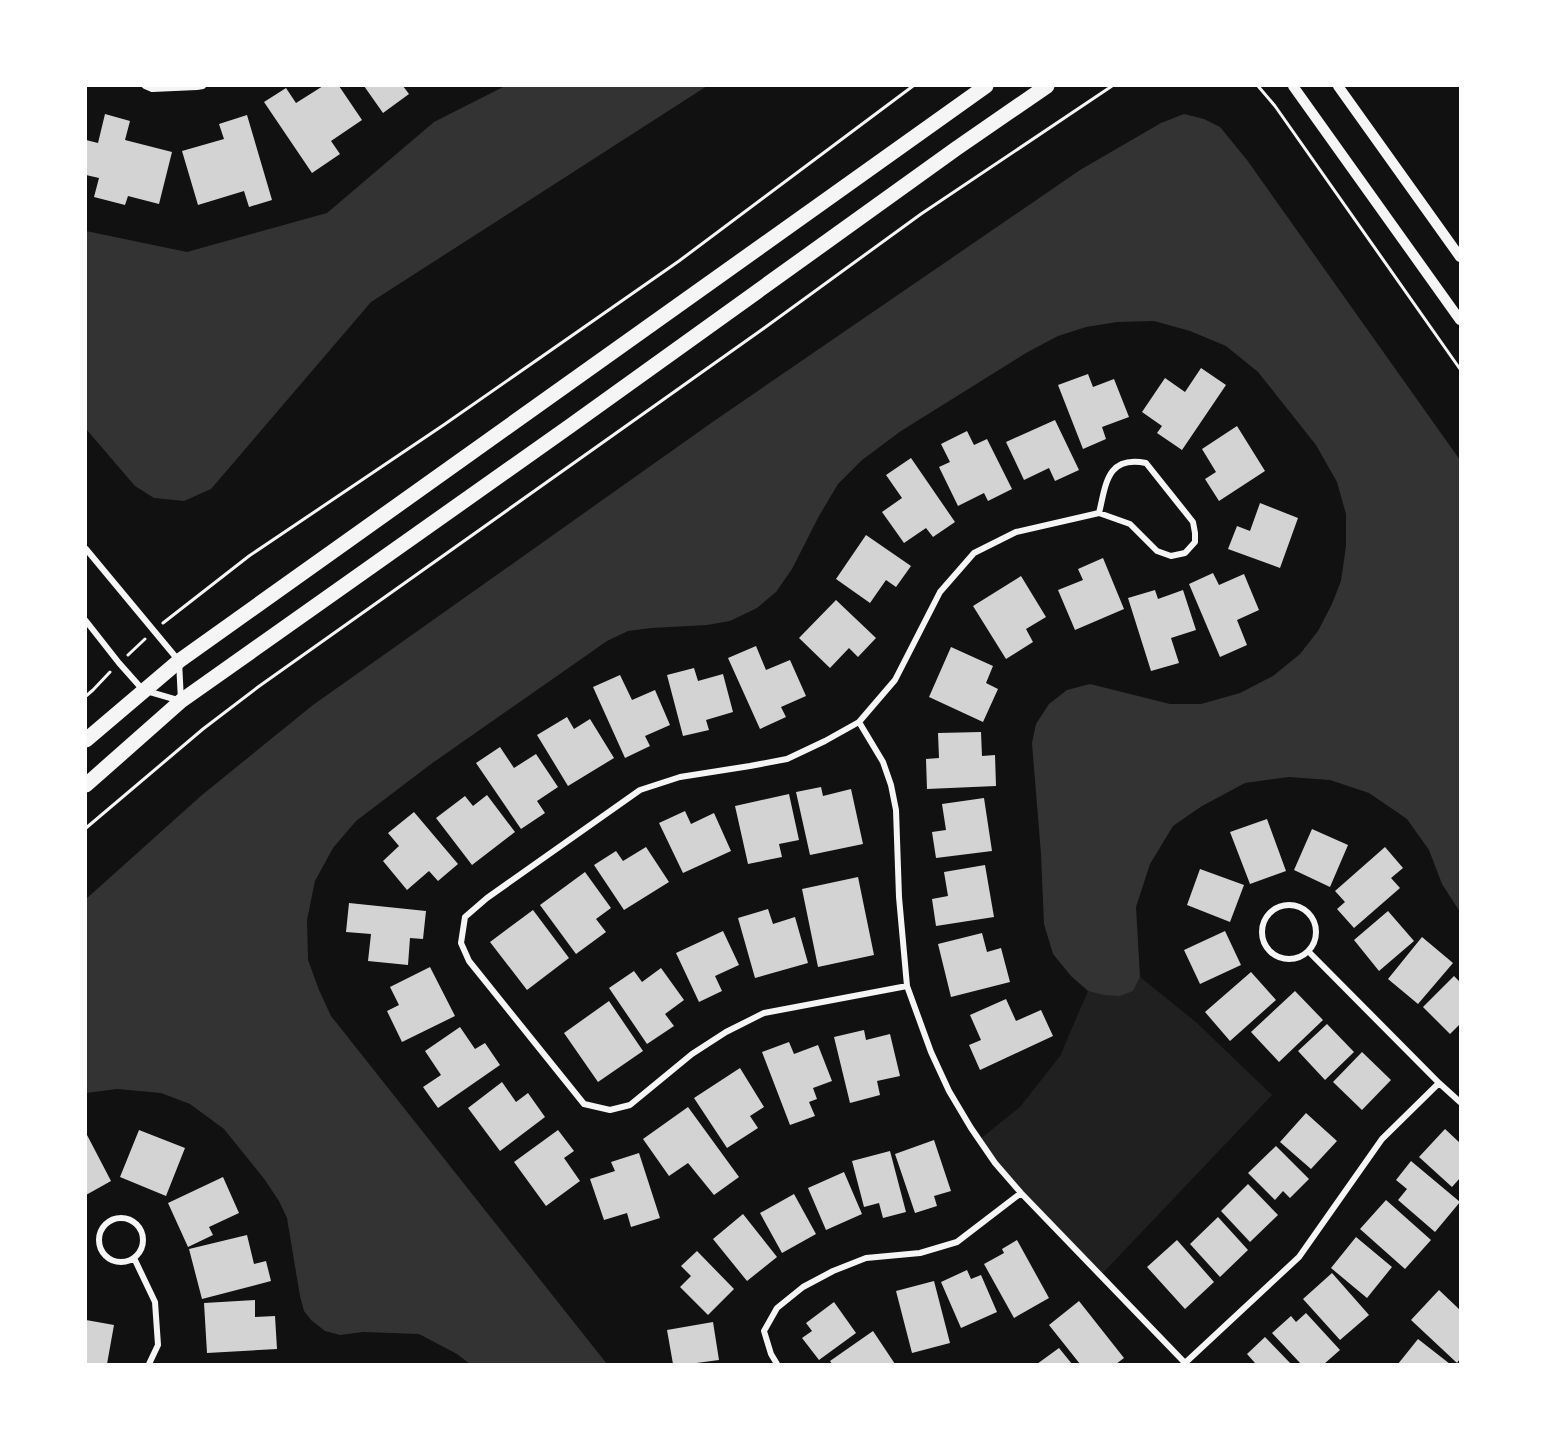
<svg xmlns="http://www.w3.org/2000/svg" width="1546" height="1450" font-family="Mulish,sans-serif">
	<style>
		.green { fill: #202020 }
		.water { fill: #333 }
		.building { fill: #d3d3d3 }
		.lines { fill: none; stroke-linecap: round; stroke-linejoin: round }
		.path { stroke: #f5f5f5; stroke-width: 3 }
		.minor { stroke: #f5f5f5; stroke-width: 6 }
		.tertiary { stroke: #f5f5f5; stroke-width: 10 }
		.primary { stroke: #f5f5f5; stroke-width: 15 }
	</style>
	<rect width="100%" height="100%" fill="#111"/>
	<path class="green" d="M1140 977 1197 1023 1272 1095 1100 1276 1021 1193 979 1140 1020 1107 1060 1056 1088 991 1103 995 1133 991Z"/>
	<path class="water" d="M505 86H707L371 302 211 489 184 501 154 498 135 486 86 429V231L187 252 327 213 434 122Z
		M1184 114 1204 119 1220 127 1247 160 1460 460V912L1442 884 1429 850 1407 819 1369 793 1330 780 1289 777 1245 783 1202 806 1173 826 1150 864 1136 907 1140 977 1133 991 1120 996 1103 995 1088 991 1071 976 1053 954 1044 924 1041 854 1032 743 1036 724 1049 704 1067 690 1090 684 1170 704H1201L1240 693 1273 676 1300 654 1318 631 1332 604 1341 581 1346 546V514L1337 482 1316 445 1258 372 1226 346 1190 331 1154 321 1117 322 1086 327 1058 336 1026 353 901 431 862 460 838 484 819 516 792 569 776 592 757 608 730 621 707 625 651 628 628 631 607 641 431 764 356 821 333 848 315 881 307 920 308 960 319 990 331 1016 607 1364H470L457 1354 419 1334 363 1332 340 1335 325 1331 311 1320 304 1311 300 1296 287 1218 279 1201 265 1180 224 1129 190 1104 161 1093 117 1089 86 1093V899L202 795 313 705 714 421 1080 170 1161 123Z"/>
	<path class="building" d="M323 86H339L362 120 331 141 340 154 312 173 264 102 286 88 296 103Z
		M364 86H403L409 94 383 113Z
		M105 114 130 121 125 140 172 152 159 204 128 196 125 205 94 197 99 178 86 175V140L98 143Z
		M247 115 272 200 249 207 244 191 198 205 182 151 224 139 219 124Z
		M1201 368 1226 385 1182 450 1157 433 1162 426 1142 412 1165 378 1185 392Z
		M1088 374 1093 387 1114 379 1129 417 1102 427 1106 439 1083 449 1058 385Z
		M1055 420 1079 470 1055 481 1049 468 1024 480 1006 442Z
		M1237 426 1265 471 1219 501 1205 479 1216 472 1202 449Z
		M967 431 974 445 987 439 1012 489 988 501 984 493 958 506 939 467 950 462 941 444Z
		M911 458 955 522 933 537 926 528 904 543 882 512 902 498 886 475Z
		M1260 503 1298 518 1280 568 1228 549 1237 526 1250 531Z
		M866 535 911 566 896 587 886 580 870 603 836 579Z
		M1103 558 1124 609 1075 630 1058 590 1083 580 1078 569Z
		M1213 573 1219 585 1244 574 1259 610 1237 620 1247 645 1220 657 1189 584Z
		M1021 576 1046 617 1026 629 1033 642 1006 659 973 606Z
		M1155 590 1158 599 1183 590 1196 630 1171 638 1179 663 1151 671 1128 598Z
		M836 600 876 638 858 657 849 648 830 668 799 638Z
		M756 646 766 670 790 660 806 696 781 707 786 717 760 729 728 658Z
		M951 647 993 666 986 683 998 689 983 722 929 697Z
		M694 668 698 681 723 674 733 712 706 720 709 730 683 736 667 675Z
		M620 675 632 700 655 690 670 725 645 736 650 746 625 758 593 687Z
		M567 717 574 729 590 719 614 758 568 786 537 735Z
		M981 732 982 756 995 755 996 786 927 789 926 759 939 758 938 733Z
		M500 747 514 768 536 754 558 787 537 801 545 813 521 829 476 763Z
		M821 787 823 796 851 789 863 844 810 855 796 792Z
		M789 794 799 840 779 844 782 857 748 864 735 806Z
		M487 795 515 832 472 865 436 818 465 796 473 806Z
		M984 798 992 851 936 858 932 832 946 830 942 804Z
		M685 811 691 824 714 813 731 851 683 873 659 823Z
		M414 812 458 864 438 881 429 871 407 890 383 861 399 846 388 833Z
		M1267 819 1286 871 1250 884 1230 832Z
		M1312 829 1348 845 1330 887 1294 870Z
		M646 847 669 882 624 910 594 865 616 851 623 861Z
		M1385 847 1403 868 1391 878 1400 888 1354 928 1337 909 1345 902 1335 891Z
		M985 865 994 917 936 926 932 899 948 896 944 872Z
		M1200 869 1244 885 1230 922 1187 905Z
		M585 872 611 908 596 919 606 932 576 954 540 905Z
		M858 877 874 955 818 967 802 889Z
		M349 903 426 911 423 939 410 938 408 965 368 961 371 934 346 932Z
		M768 909 773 924 795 917 808 963 755 978 738 918Z
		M533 910 569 958 527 990 490 942Z
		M1388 911 1414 941 1379 971 1354 940Z
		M723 931 739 965 715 976 722 991 699 1002 676 953Z
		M1225 931 1241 965 1200 984 1184 950Z
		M982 933 987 952 1001 948 1010 982 951 997 938 944Z
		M1422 937 1453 963 1418 1004 1388 979Z
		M430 967 455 1016 402 1042 387 1011 399 1005 390 987Z
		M661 968 684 1000 665 1014 674 1026 647 1044 609 988 634 971 642 982Z
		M1251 972 1276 1000 1230 1041 1205 1012Z
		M1454 976 1460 982V1024L1450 1034 1423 1007Z
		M1295 991 1323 1020 1279 1062 1251 1032Z
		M1006 999 1016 1021 1041 1010 1053 1036 980 1070 969 1045 981 1040 970 1015Z
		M609 1001 643 1051 598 1082 564 1033Z
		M1327 1024 1354 1052 1325 1080 1298 1051Z
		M460 1027 475 1049 485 1043 500 1065 438 1108 423 1087 441 1075 425 1051Z
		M864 1030 866 1040 890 1034 900 1076 877 1081 880 1095 850 1103 834 1037Z
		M789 1042 794 1054 818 1045 832 1081 813 1088 817 1099 809 1102 815 1116 790 1125 762 1052Z
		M1362 1052 1391 1080 1362 1110 1333 1082Z
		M740 1068 764 1107 750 1116 758 1128 727 1148 694 1098Z
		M502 1082 516 1102 528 1093 545 1117 500 1151 468 1108Z
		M688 1107 739 1177 714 1195 688 1163 669 1176 643 1139Z
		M1306 1113 1337 1141 1311 1169 1280 1142Z
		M1445 1129 1460 1143V1178L1452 1187 1419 1157Z
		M139 1130 185 1148 166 1196 120 1177Z
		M558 1130 574 1151 564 1158 580 1181 546 1206 514 1162Z
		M86 1133 111 1181 86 1195Z
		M934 1140 951 1191 934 1196 937 1206 915 1213 895 1154Z
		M1276 1146 1309 1179 1290 1198 1283 1191 1275 1200 1248 1173Z
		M890 1151 906 1212 883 1218 879 1203 864 1207 852 1161Z
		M639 1153 660 1218 631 1227 627 1213 604 1220 590 1179 615 1171 611 1162Z
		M1411 1161 1460 1202 1435 1232 1398 1200 1407 1189 1396 1180Z
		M844 1172 862 1214 826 1230 808 1188Z
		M223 1177 239 1213 209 1227 213 1235 188 1247 168 1203Z
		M1248 1184 1278 1215 1250 1242 1221 1211Z
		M794 1194 816 1234 782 1253 760 1213Z
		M1386 1200 1431 1240 1405 1269 1360 1229Z
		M743 1214 777 1257 747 1281 713 1239Z
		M1218 1217 1248 1250 1220 1277 1190 1244Z
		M247 1235 254 1264 266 1261 271 1281 202 1299 189 1249Z
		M1356 1237 1392 1267 1367 1298 1331 1268Z
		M1017 1240 1049 1298 1014 1318 984 1264 1004 1253 1002 1249Z
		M1177 1240 1214 1282 1185 1309 1147 1267Z
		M697 1251 734 1289 708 1315 680 1287 691 1276 681 1266Z
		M967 1270 971 1279 981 1275 997 1312 961 1328 941 1282Z
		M1332 1273 1369 1315 1340 1340 1303 1299Z
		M934 1281 950 1343 912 1353 896 1291Z
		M1439 1290 1460 1310V1359L1457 1363 1411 1320Z
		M255 1300V1317L275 1316 277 1349 207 1353 204 1303Z
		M1079 1301 1124 1358 1116 1364H1080L1049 1325Z
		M834 1302 856 1333 819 1360 802 1338 812 1331 806 1323Z
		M1306 1313 1340 1350 1324 1364H1301L1272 1333 1291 1316 1296 1322Z
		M86 1320 114 1325 107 1364H86Z
		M713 1322 719 1360 689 1364H673L667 1330Z
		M873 1331 895 1364H832L830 1361Z
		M1265 1337 1291 1364H1253L1255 1363 1247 1354Z
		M1418 1339 1450 1364H1398Z
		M1059 1348 1072 1364H1037Z"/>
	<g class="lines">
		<path class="path" d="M1258 86 1275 106 1460 369
			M163 623 249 556 445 424 679 261 913 86
			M128 655 145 639
			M86 696 93 690 110 672
			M86 828 203 729 258 687 760 331 921 214 1112 86"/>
		<path class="minor" d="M145 86 152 89 197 87 203 86
			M86 549 179 661 181 701 143 690 119 663 86 621
			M859 722 883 762 891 785 896 810 899 897 907 986 931 1052 949 1091 971 1128 995 1163 1021 1193 1186 1364
			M1262 932a27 27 0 1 1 54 0a27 27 0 1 1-54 0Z
			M1309 952 1439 1083 1460 1102
			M907 986 764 1013 726 1032 692 1054 630 1105 610 1110 584 1104 469 961 461 943 465 917 487 898 640 790 680 777 750 766 787 759 825 741 859 722 895 680 940 592 974 553 1016 532 1099 513 1130 524 1157 551 1171 556 1185 553 1195 542V533L1193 522 1146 463C1107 455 1106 484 1099 513
			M99 1240a22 22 0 1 1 44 0a22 22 0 1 1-44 0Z
			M134 1258 155 1302 158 1345 149 1364
			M777 1364 771 1354 764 1331 777 1308 803 1287 833 1271 866 1258 920 1253 957 1242 1021 1193
			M1184 1364 1299 1257 1382 1139 1439 1083"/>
		<path class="tertiary" d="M1293 86 1460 320
			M1338 86 1460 257"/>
		<path class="primary" d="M86 740 179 661 986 86
			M86 785 181 701 570 426 957 148 1047 86"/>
	</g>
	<rect width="1546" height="1450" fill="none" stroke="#ffffff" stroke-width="174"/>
</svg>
